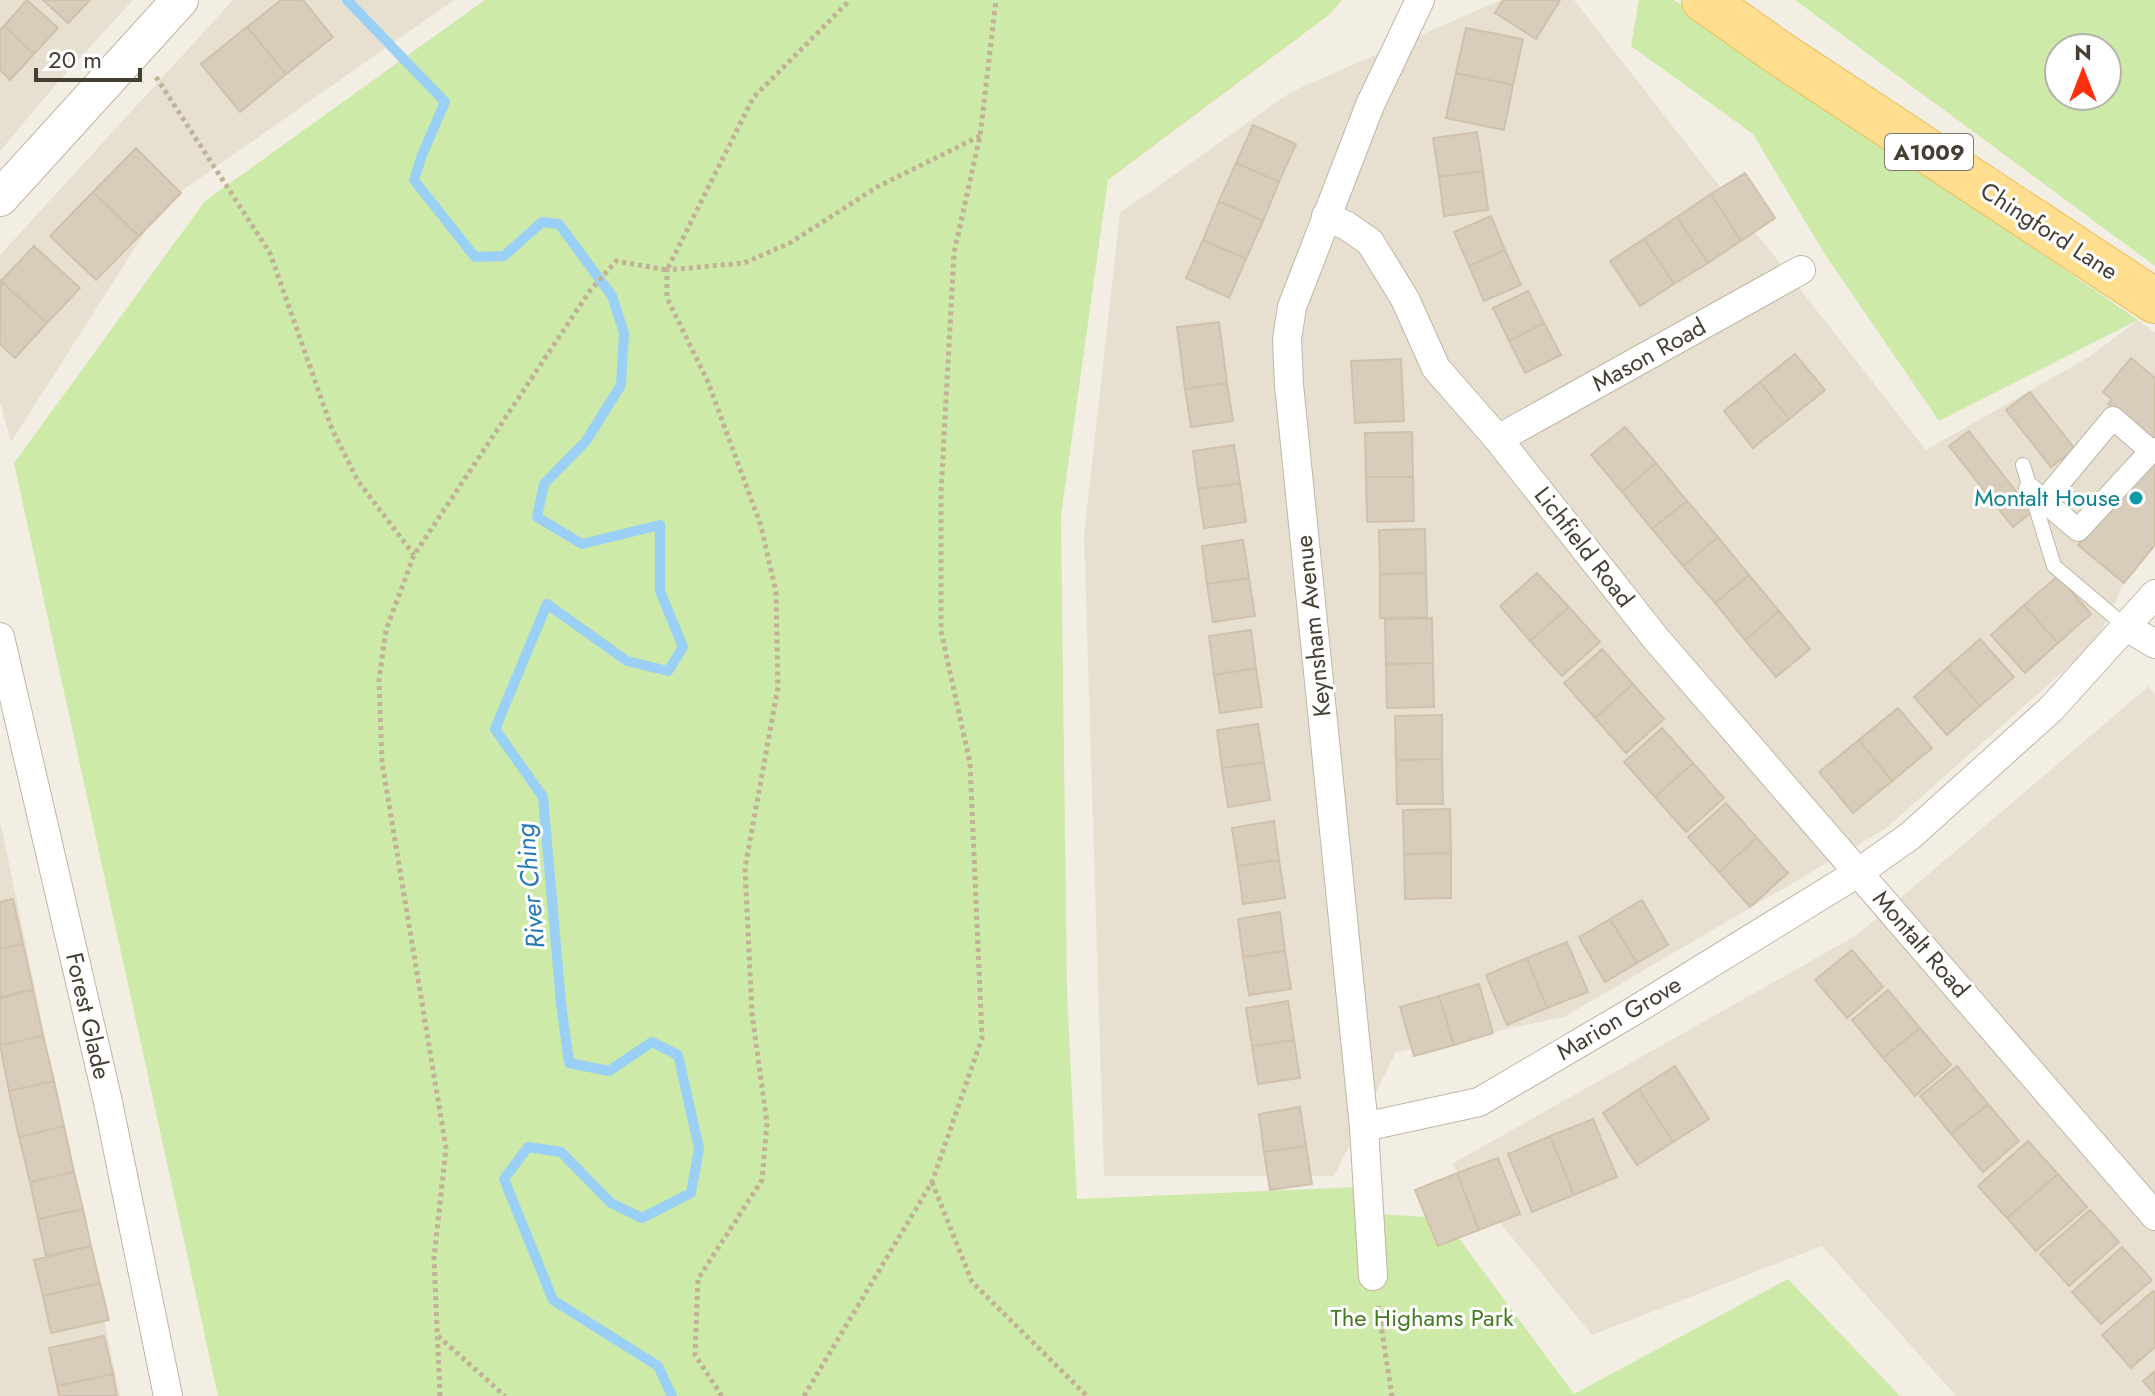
<svg xmlns="http://www.w3.org/2000/svg" width="2155" height="1396" font-family="Jost,sans-serif">
	<style>
		.residential { fill: #e7e0d1 }
		.green { fill: #cdeaa8; fill-rule: evenodd }
		.lines { fill: none; stroke-linecap: round; stroke-linejoin: round }
		.stream { stroke: #9ad0f5; stroke-width: 10 }
		.building { fill: #d8ccbb; stroke: #d0c1ab; stroke-width: 2 }
		.service-casing { stroke: #bfb6a5; stroke-width: 16 }
		.pedestrian-casing { stroke: #bfb6a5; stroke-width: 24 }
		.minor-casing { stroke: #bfb6a5; stroke-width: 30 }
		.tertiary-casing { stroke: #bfb6a5; stroke-width: 38 }
		.primary-casing { stroke: #ebbe59; stroke-width: 46 }
		.path { stroke: #c1b195; stroke-width: 5; stroke-dasharray: 4 4; stroke-linecap: butt }
		.service { stroke: #fff; stroke-width: 14 }
		.pedestrian { stroke: #fff; stroke-width: 22 }
		.minor { stroke: #fff; stroke-width: 28 }
		.tertiary { stroke: #fff; stroke-width: 36 }
		.primary { stroke: #ffde90; stroke-width: 44 }
		.culture-dot { fill: #0f9aa8; stroke: #fff; stroke-width: 3 }
		.labels { text-anchor: middle; stroke-width: 6; stroke-linejoin: round; paint-order: stroke }
		.shield { fill: #fff; stroke: #7d7870; stroke-width: 2 }
		.shield-label { font-size: 22px; font-weight: bold; fill: #453e33 }
		.street-label { font-size: 24px; fill: #453e33; stroke: #fff }
		.culture-label { font-size: 24px; fill: #0d838f; stroke: #fff; text-anchor: end }
		.park-label { font-size: 24px; fill: #457a23; stroke: #fff }
		.water-label { font-size: 26px; font-style: italic; fill: #267bb7; stroke: #fff }
	</style>
	<rect width="100%" height="100%" fill="#f3eee3"/>
	<path class="residential" d="M0 0H133L65 74 0 151Z
		M233 0H454L163 204 11 442 0 402V255Z
		M1501 0H1574L1926 450 2089 357 2138 320 2155 333V545L2124 583 2102 630 2075 661 1885 829 1564 1017 1396 1052 1334 1176H1104L1084 535 1120 213 1291 92Z
		M2149 686 2155 694V1396H1956L1822 1246 1592 1335 1452 1164 1857 935Z
		M0 820 120 1396H0Z"/>
	<path class="green" d="M485 0H1342L1329 15 1108 180 1061 516 1067 991 1077 1199 1360 1187 1359 1213 1444 1218 1574 1394 1788 1279 1900 1396H218L14 463 205 201Z
		M1639 0H1674L2138 320 1939 421 1824 253 1753 134 1631 46Z
		M1795 0H2155V266ZM2059 48H2107V96H2059Z"/>
	<g class="lines">
		<path class="stream" d="M347 0 445 102 422 155 414 180 475 257 504 256 542 222 559 224 612 296 624 333 621 385 586 441 544 484 537 517 582 544 660 525V591L683 647 668 671 627 661 547 604 495 729 543 797 561 1003 569 1063 609 1071 652 1042 678 1055 699 1148 691 1193 642 1218 611 1203 561 1152 528 1147 504 1179 553 1300 658 1366 672 1396"/>
	</g>
	<path class="building" d="M27 0 58 28 34 54 4 26Z
		M43 0H90L68 23Z
		M281 0H303L333 37 286 74 247 27Z
		M1503 0H1560L1536 39 1495 13Z
		M4 26 34 54 10 80 0 70V30Z
		M247 27 286 74 240 112 201 64Z
		M1466 28 1523 39 1513 85 1456 73Z
		M1456 73 1513 85 1504 130 1446 118Z
		M1253 125 1296 144 1279 182 1236 163Z
		M1477 132 1483 171 1439 177 1433 138Z
		M136 148 181 193 139 236 93 192Z
		M1236 163 1279 182 1263 221 1219 201Z
		M1483 171 1488 210 1444 216 1439 177Z
		M1745 173 1775 218 1741 241 1711 194Z
		M93 192 139 236 96 280 50 236Z
		M1711 194 1741 241 1708 263 1677 217Z
		M1219 201 1263 221 1246 259 1203 240Z
		M1491 216 1505 250 1469 266 1454 232Z
		M1677 217 1708 263 1674 284 1644 239Z
		M1644 239 1674 284 1640 306 1610 261Z
		M1203 240 1246 259 1229 298 1186 278Z
		M34 246 80 288 47 323 1 281Z
		M1505 250 1521 285 1484 301 1469 266Z
		M1 281 47 323 15 358 0 344Z
		M1528 291 1544 323 1509 341 1493 308Z
		M1219 322 1227 383 1185 389 1177 327Z
		M1544 323 1561 355 1525 373 1509 341Z
		M1795 354 1825 390 1789 419 1760 382Z
		M2131 358 2155 378V443L2108 404 2112 400 2103 392Z
		M1401 359 1404 421 1355 423 1351 361Z
		M1760 382 1789 419 1753 448 1724 411Z
		M1227 383 1233 421 1191 427 1185 389Z
		M2030 392 2075 449 2051 467 2006 410Z
		M1625 427 1656 463 1622 492 1591 455Z
		M1969 431 2032 512 2013 527 1949 446Z
		M1412 432 1413 477H1366L1365 433Z
		M1234 445 1240 483 1198 489 1193 451Z
		M2155 452V545L2124 583 2078 545Z
		M1656 463 1687 501 1652 529 1622 492Z
		M1366 477H1413L1414 521 1367 522Z
		M1240 483 1246 522 1204 528 1198 489Z
		M1687 501 1718 537 1683 566 1652 529Z
		M1425 529 1426 573 1380 574 1379 530Z
		M1718 537 1749 575 1715 603 1683 566Z
		M1243 540 1249 578 1207 584 1202 546Z
		M1426 573 1427 617 1380 618V574Z
		M1537 573 1569 607 1530 641 1500 606Z
		M1749 575 1779 611 1745 640 1715 603Z
		M2058 576 2091 614 2058 643 2024 605Z
		M1249 578 1255 616 1213 622 1207 584Z
		M2024 605 2058 643 2025 673 1991 635Z
		M1569 607 1600 642 1562 676 1530 641Z
		M1779 611 1810 649 1776 677 1745 640Z
		M1432 618 1433 663 1386 664 1385 619Z
		M1251 630 1256 668 1214 675 1209 636Z
		M1980 639 2014 677 1980 706 1947 668Z
		M1602 649 1633 684 1595 718 1564 683Z
		M1433 663 1434 707 1387 708 1386 664Z
		M1256 668 1262 707 1220 713 1214 675Z
		M1947 668 1980 706 1947 735 1914 697Z
		M1633 684 1664 719 1626 753 1595 718Z
		M1898 708 1932 748 1892 781 1859 740Z
		M1442 715V759L1396 760 1395 716Z
		M1258 724 1264 762 1222 768 1217 730Z
		M1662 728 1693 763 1655 797 1624 762Z
		M1859 740 1892 781 1853 813 1819 772Z
		M1442 759 1443 804H1397L1396 760Z
		M1264 762 1270 800 1228 807 1222 768Z
		M1693 763 1724 798 1686 832 1655 797Z
		M1726 803 1757 838 1719 872 1688 837Z
		M1450 809 1451 853 1404 854 1403 810Z
		M1274 821 1279 860 1238 866 1232 828Z
		M1757 838 1788 873 1750 907 1719 872Z
		M1451 853V898L1405 899 1404 854Z
		M1279 860 1285 898 1243 904 1238 866Z
		M13 899 23 944 0 949V902Z
		M1642 900 1668 945 1637 963 1610 919Z
		M1280 912 1285 951 1243 957 1238 919Z
		M1610 919 1637 963 1605 982 1579 937Z
		M1567 942 1588 992 1547 1008 1527 958Z
		M23 944 33 989 0 997V949Z
		M1852 950 1883 987 1847 1018 1815 980Z
		M1285 951 1291 989 1249 995 1243 957Z
		M1527 958 1547 1008 1507 1025 1486 975Z
		M1479 984 1493 1033 1454 1045 1439 996Z
		M33 990 43 1036 0 1045V998Z
		M1888 990 1920 1028 1883 1058 1852 1020Z
		M1439 996 1454 1045 1414 1056 1400 1007Z
		M1288 1001 1294 1040 1252 1046 1246 1008Z
		M1920 1028 1951 1065 1915 1096 1883 1058Z
		M43 1036 54 1081 9 1091 0 1045Z
		M1294 1040 1300 1078 1258 1084 1252 1046Z
		M1675 1066 1709 1119 1673 1142 1639 1089Z
		M1957 1066 1988 1104 1951 1134 1920 1096Z
		M54 1081 64 1126 19 1137 9 1091Z
		M1639 1089 1673 1142 1637 1165 1603 1113Z
		M1988 1104 2019 1141 1983 1172 1951 1134Z
		M1300 1107 1306 1146 1264 1152 1259 1114Z
		M1593 1119 1617 1177 1574 1195 1550 1136Z
		M64 1126 74 1172 30 1182 19 1137Z
		M1550 1136 1574 1195 1532 1212 1508 1154Z
		M2028 1141 2058 1174 2007 1218 1978 1186Z
		M1306 1146 1312 1184 1270 1190 1264 1152Z
		M1498 1158 1520 1214 1479 1230 1457 1173Z
		M74 1172 83 1209 38 1219 30 1182Z
		M1457 1173 1479 1230 1438 1246 1415 1190Z
		M2058 1174 2087 1207 2036 1251 2007 1218Z
		M83 1209 91 1246 46 1256 38 1219Z
		M2090 1210 2119 1242 2069 1286 2040 1254Z
		M91 1246 100 1283 43 1296 34 1260Z
		M2122 1247 2152 1280 2101 1324 2072 1292Z
		M100 1283 109 1320 51 1333 43 1296Z
		M2153 1291 2155 1293V1347L2131 1368 2102 1335Z
		M104 1336 113 1374 57 1386 49 1348Z
		M2155 1371V1395L2143 1381Z
		M113 1374 117 1396H59L57 1386Z"/>
	<g class="lines">
		<g class="service-casing">
			<path id="service" d="M2023 465 2054 566 2125 626"/>
		</g>
		<g class="pedestrian-casing">
			<path id="pedestrian" d="M2030 489 2078 530 2151 451
				M2044 501 2113 418 2151 451 2155 449"/>
		</g>
		<g class="minor-casing">
			<path id="minor" d="M1326 216 1347 226 1370 242 1405 299 1436 368 1498 439 1657 640 2155 1216
				M1498 439 1801 270
				M2125 626 2155 644
				M0 637 108 1102 168 1396
				M1364 1127 1479 1102 1632 1012 1859 872 1910 836 2052 708 2155 594
				M1373 1276 1364 1127 1289 385 1287 339 1292 307 1370 105 1420 0"/>
		</g>
		<g class="tertiary-casing">
			<path id="tertiary" d="M0 198 180 0"/>
		</g>
		<g class="primary-casing">
			<path id="primary" d="M1704 0 1779 53 2155 301"/>
		</g>
		<path class="path" d="M156 77 270 253 332 429 358 481 414 555
			M932 1182 972 1282 1087 1396
			M1378 1306 1392 1396
			M438 1336 505 1396
			M440 1396 434 1258 446 1148 382 762 379 680 386 630 414 555 589 292 616 261 667 270 753 98 850 0
			M722 1396 695 1355 698 1279 762 1180 767 1123 752 1014 745 868 778 687 776 592 761 526 708 382 667 298V270L744 263 790 243 877 187 980 136
			M804 1396 932 1182 982 1038 970 763 941 631V492L954 253 980 136 996 0"/>
		<use href="#service" class="service"/>
		<use href="#pedestrian" class="pedestrian"/>
		<use href="#minor" class="minor"/>
		<use href="#tertiary" class="tertiary"/>
		<use href="#primary" class="primary"/>
	</g>
	<circle class="culture-dot" cx="2136" cy="498" r="8"/>
	<g class="labels">
		<rect class="shield" x="1885" y="134" width="88" height="36" rx="6"/>
		<g class="shield-label">
			<text x="1929" y="160">A1009</text>
		</g>
		<g class="street-label">
			<text transform="translate(2049 231) rotate(33)" y="8">Chingford Lane</text>
			<text transform="translate(1649 355) rotate(-29)" y="8">Mason Road</text>
			<text transform="translate(1584 547) rotate(52)" y="8">Lichfield Road</text>
			<text transform="translate(1313 626) rotate(-96)" y="8">Keynsham Avenue</text>
			<text transform="translate(1921 944) rotate(49)" y="8">Montalt Road</text>
			<text transform="translate(88 1016) rotate(77)" y="8">Forest Glade</text>
			<text transform="translate(1619 1018) rotate(-31)" y="8">Marion Grove</text>
		</g>
		<g class="culture-label">
			<text x="2120" y="506">Montalt House</text>
		</g>
		<g class="park-label">
			<text x="1422" y="1326">The Highams Park</text>
		</g>
		<g class="water-label">
			<text transform="translate(530 886) rotate(-95)" y="9">River Ching</text>
		</g>
	</g>
	<g transform="translate(2083 72)"><circle r="38" fill="#ffffff" stroke="#b5b2ad" stroke-width="2"/>
	<path d="M0-6L14 30L0 20L-14 30Z" fill="#ff300e"/>
	<text y="-12" font-size="22" font-weight="bold" text-anchor="middle" fill="#453e33">N</text>
	</g>
	<path d="M36 68v12h104v-12" fill="none" stroke="#453e33" stroke-width="4"/>
	<text x="48" y="68" font-size="24" fill="#453e33" stroke="#ffffff" stroke-width="6" paint-order="stroke">20 m</text>
</svg>
